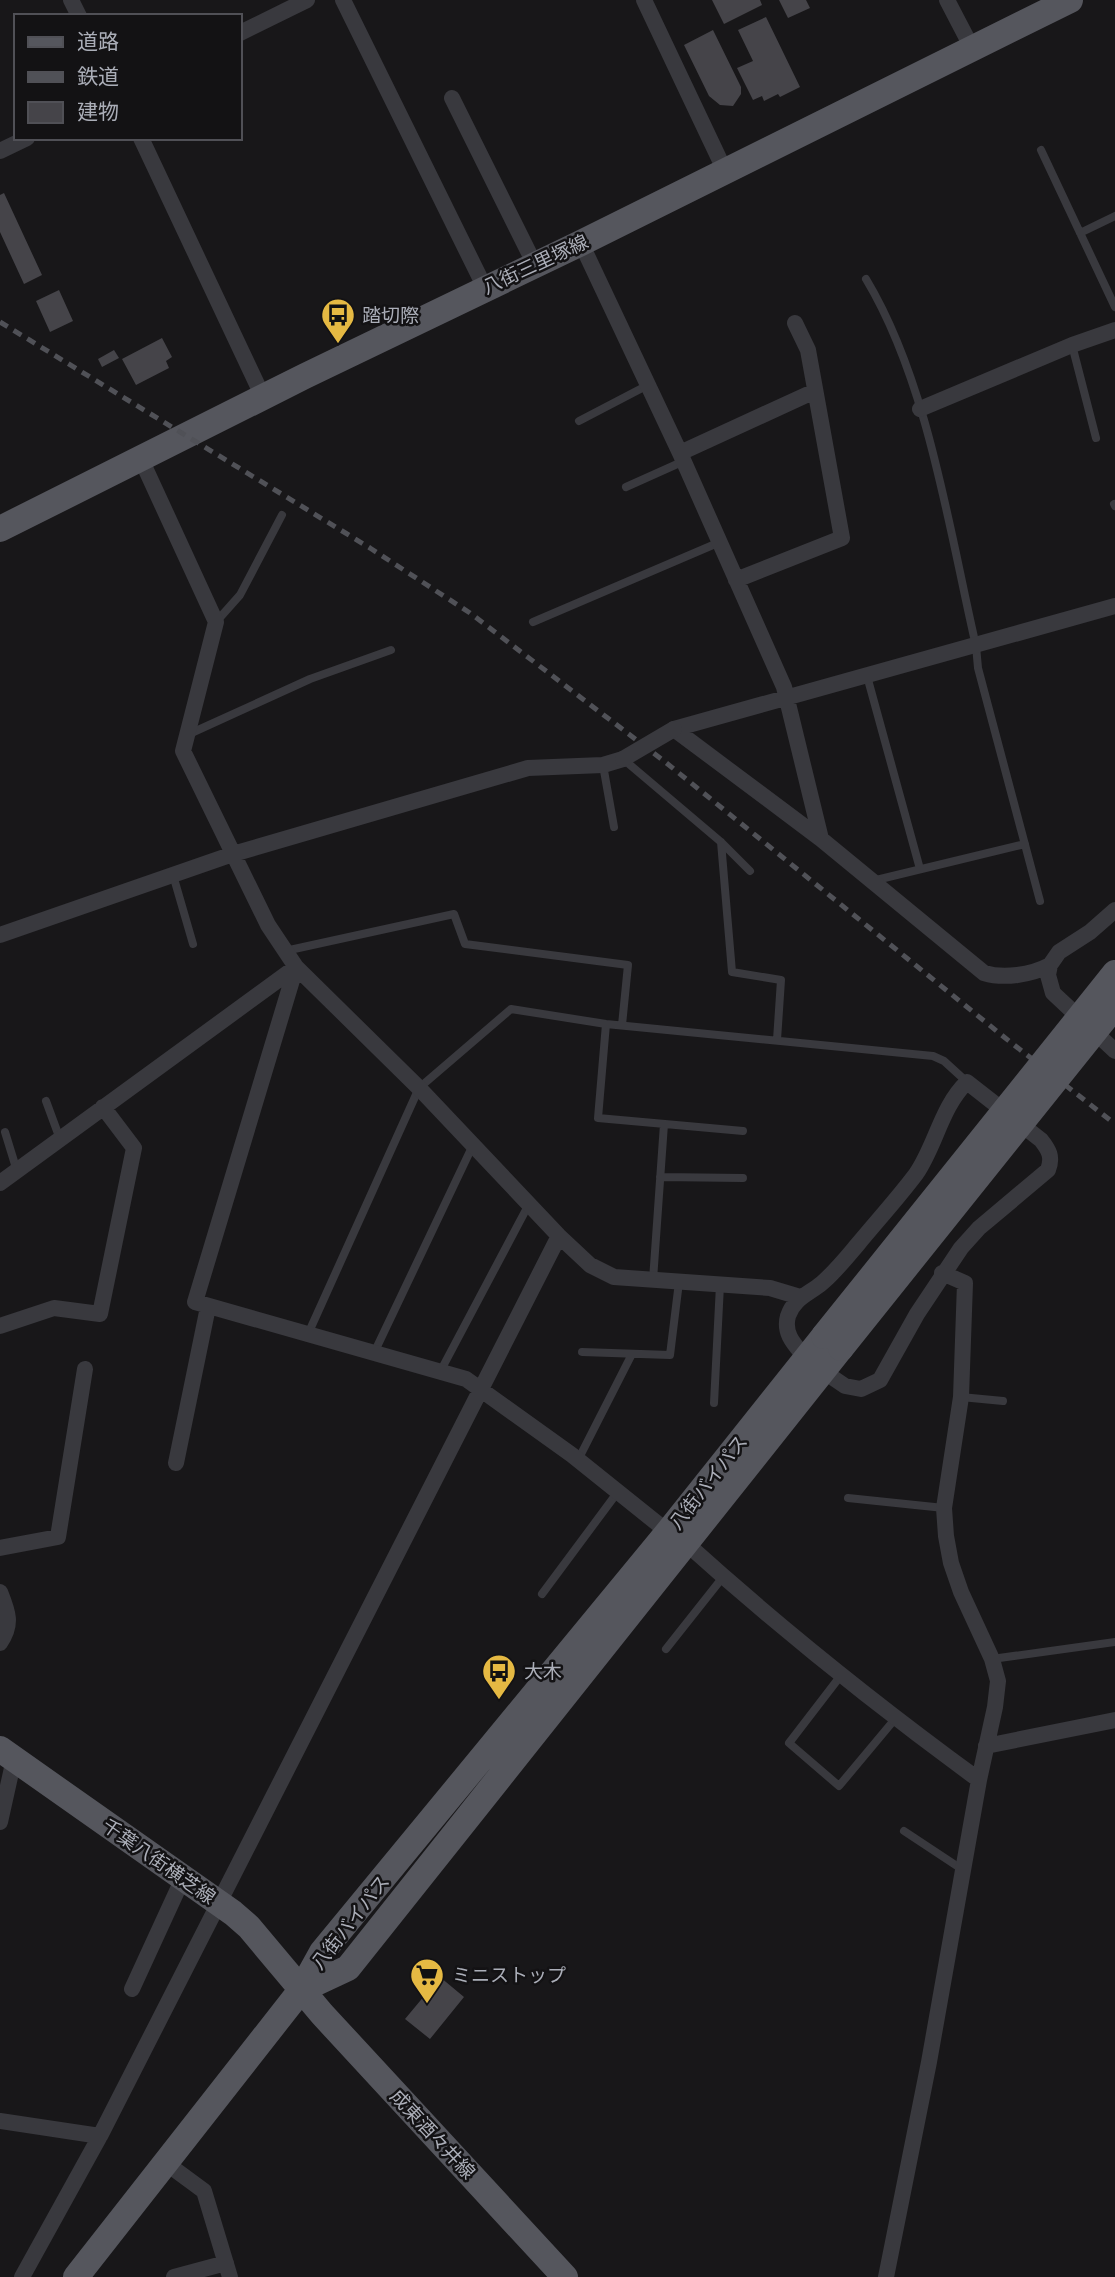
<svg xmlns="http://www.w3.org/2000/svg" width="1115" height="2277" font-family="Mulish,'Noto Sans JP',sans-serif">
	<style>
		.building { fill: #454449 }
		.lines { fill: none; stroke-linecap: round; stroke-linejoin: round }
		.lane { stroke: #39393e; stroke-width: 8 }
		.street { stroke: #39393e; stroke-width: 16 }
		.primary { stroke: #55565d; stroke-width: 26 }
		.rail { stroke: #505157; stroke-width: 5; stroke-dasharray: 9 7; stroke-linecap: butt }
		.street-bridge { stroke: #39393e; stroke-width: 16 }
		.primary-bridge { stroke: #55565d; stroke-width: 26 }
		.labels { text-anchor: middle; stroke-width: 5; stroke-linejoin: round; paint-order: stroke }
		.street-label { font-size: 19px; fill: #abaeb8; stroke: #131214 }
		.poi-label { font-size: 19px; fill: #abaeb8; stroke: #131214; text-anchor: start }
	</style>
	<rect width="100%" height="100%" fill="#181719"/>
	<path class="building" d="M712 0H760L762 5 724 24Z
		M779 0H806L810 8 788 18Z
		M766 17 800 87 780 97 778 94 764 101 762 96 753 100 737 68 753 61 738 30Z
		M713 30 741 87V94L733 106 720 105 709 96 684 45Z
		M4 193 42 275 24 284 0 232V195Z
		M59 290 73 321 50 332 36 301Z
		M162 338 172 357 166 361 169 368 136 385 122 359Z
		M114 350 119 358 102 367 98 359Z
		M440 1977 464 1997 430 2039 405 2019Z"/>
	<g class="lines">
		<path class="lane" d="M1041 150 1115 307
			M1080 233 1115 216
			M866 279C928 382 949 529 976 646L978 668 1040 901
			M1072 345 1096 438
			M579 421 648 385
			M626 487 684 461
			M1114 504 1115 506
			M216 622 240 595 282 515
			M533 622 720 542
			M867 676 920 869
			M187 735 310 679 391 650
			M623 759 721 842 750 871
			M603 765 614 827
			M721 842 732 972 781 980 777 1040
			M173 875 193 944
			M872 881 1025 844
			M285 951 454 914 465 944 628 965 622 1025
			M606 1024 598 1118 743 1131
			M46 1101 60 1139
			M5 1132 17 1171
			M660 1177 743 1178
			M653 1280 664 1124
			M308 1334 419 1088 511 1009 606 1024 933 1056 944 1061 967 1082
			M582 1352 670 1355 679 1282
			M374 1353 473 1145
			M440 1372 529 1204
			M961 1397 1003 1401
			M714 1403 720 1285
			M578 1460 632 1354
			M848 1498 944 1508
			M542 1594 617 1493
			M666 1649 723 1577
			M992 1659 1115 1642
			M842 1674 789 1743 839 1786 895 1719
			M904 1831 963 1870"/>
		<path class="street" d="M71 0 79 16
			M343 0 485 288
			M644 0 725 171
			M947 0 972 48
			M240 33 307 0
			M452 98 535 265
			M141 138 263 397
			M0 151 27 138
			M581 243 680 453 784 687 821 839
			M920 409 1072 345 1115 330
			M680 453 815 391
			M141 459 216 622 183 751 268 925 296 967 419 1088 559 1236 590 1265 614 1277 770 1288 800 1297
			M736 580 842 538 808 350 795 323
			M674 729 821 839 984 973C1004 979 1031 975 1050 965
			M674 729 1115 606
			M1115 910 1090 932 1059 952 1050 965 1048 975 1053 993 1115 1051
			M0 935 233 854 528 768 603 765 623 759
			M296 967 195 1302 466 1379 572 1455 668 1532
			M0 1183 296 967
			M0 1326 54 1308 100 1314 134 1148 103 1107
			M805 1357C795 1345 783 1334 788 1316 794 1298 809 1294 822 1283 835 1272 847 1257 858 1244 877 1221 898 1198 916 1174 936 1145 941 1107 967 1082L1041 1140C1049 1150 1053 1157 1048 1170L979 1228 961 1248 917 1314 880 1380 861 1389 845 1386 823 1371
			M176 1463 208 1307
			M687 1544C780 1628 879 1707 979 1780
			M0 1548 58 1537 85 1369
			M0 1592C8 1612 13 1624 0 1643
			M986 1746 1115 1720
			M0 1822 14 1759
			M132 1989 183 1878
			M0 2121 100 2136
			M166 2163 204 2191 230 2277
			M22 2277 100 2136 559 1236
			M174 2277 226 2263
			M886 2277 929 2062 979 1780 995 1707 998 1681 992 1659 961 1592 951 1563 946 1536 944 1508 961 1397 965 1283 942 1273"/>
		<path class="primary" d="M0 529 305 376 581 243 1070 0
			M0 1749 233 1913 249 1927 322 2014 565 2277
			M301 1990 348 1968 841 1348
			M76 2277 301 1990 322 1952 668 1532 824 1336"/>
		<path class="rail" d="M0 322 370 548 470 613 664 761 1004 1037 1115 1124"/>
		<path class="street-bridge" d="M623 759 674 729"/>
		<path class="primary-bridge" d="M824 1336 1115 973
			M841 1348 1115 1006"/>
	</g>
	<defs>
		<g id="bus-pin" transform="scale(1.75)"><path d="M0 17L-7.5 6A9.5 9.5 0 1 1 7.5 6Z" fill="#e5b943" stroke="#131214"/><path d="M-5-6H5V4H4V6H2V4H-2V6H-4V4H-5ZM-3.5-4V0h7V-4ZM-3.5 1.2v1.5H-2V1.2ZM2 1.2v1.5H3.5V1.2Z" fill="#111"/></g>
		<g id="supermarket-pin" transform="scale(1.75)"><path d="M0 17L-7.5 6A9.5 9.5 0 1 1 7.5 6Z" fill="#e5b943" stroke="#131214"/><path d="M-6-5.5h2.5l.6 2H6L4.5 2H-2.5L-4.4-4H-6ZM-1.5 3.2a1.3 1.3 0 1 0 .1 0ZM3 3.2a1.3 1.3 0 1 0 .1 0Z" fill="#111"/></g>
	</defs>
	<g fill-rule="evenodd">
		<use href="#bus-pin" x="338" y="315"/>
		<use href="#bus-pin" x="499" y="1671"/>
		<use href="#supermarket-pin" x="427" y="1975"/>
	</g>
	<g class="labels">
		<g class="street-label">
			<text transform="translate(535 264) rotate(-25)" y="7">八街三里塚線</text>
			<text transform="translate(708 1482) rotate(-52)" y="7">八街バイパス</text>
			<text transform="translate(159 1861) rotate(35)" y="7">千葉八街横芝線</text>
			<text transform="translate(350 1922) rotate(-52)" y="7">八街バイパス</text>
			<text transform="translate(433 2134) rotate(47)" y="7">成東酒々井線</text>
		</g>
		<g class="poi-label">
			<text x="362" y="322">踏切際</text>
			<text x="524" y="1678">大木</text>
			<text x="452" y="1982">ミニストップ</text>
		</g>
	</g>
	<rect x="14" y="14" width="228" height="126" fill="#131214" stroke="#505056" stroke-width="2"/>
	<rect x="28" y="37" width="35" height="10" fill="#55565d" stroke="#505056" stroke-width="2"/>
	<text x="77" y="49" font-size="21" fill="#abaeb8">道路</text>
	<rect x="28" y="72" width="35" height="10" fill="#505157" stroke="#505056" stroke-width="2"/>
	<text x="77" y="84" font-size="21" fill="#abaeb8">鉄道</text>
	<rect x="28" y="102" width="35" height="21" fill="#454449" stroke="#505056" stroke-width="2"/>
	<text x="77" y="119" font-size="21" fill="#abaeb8">建物</text>
</svg>
